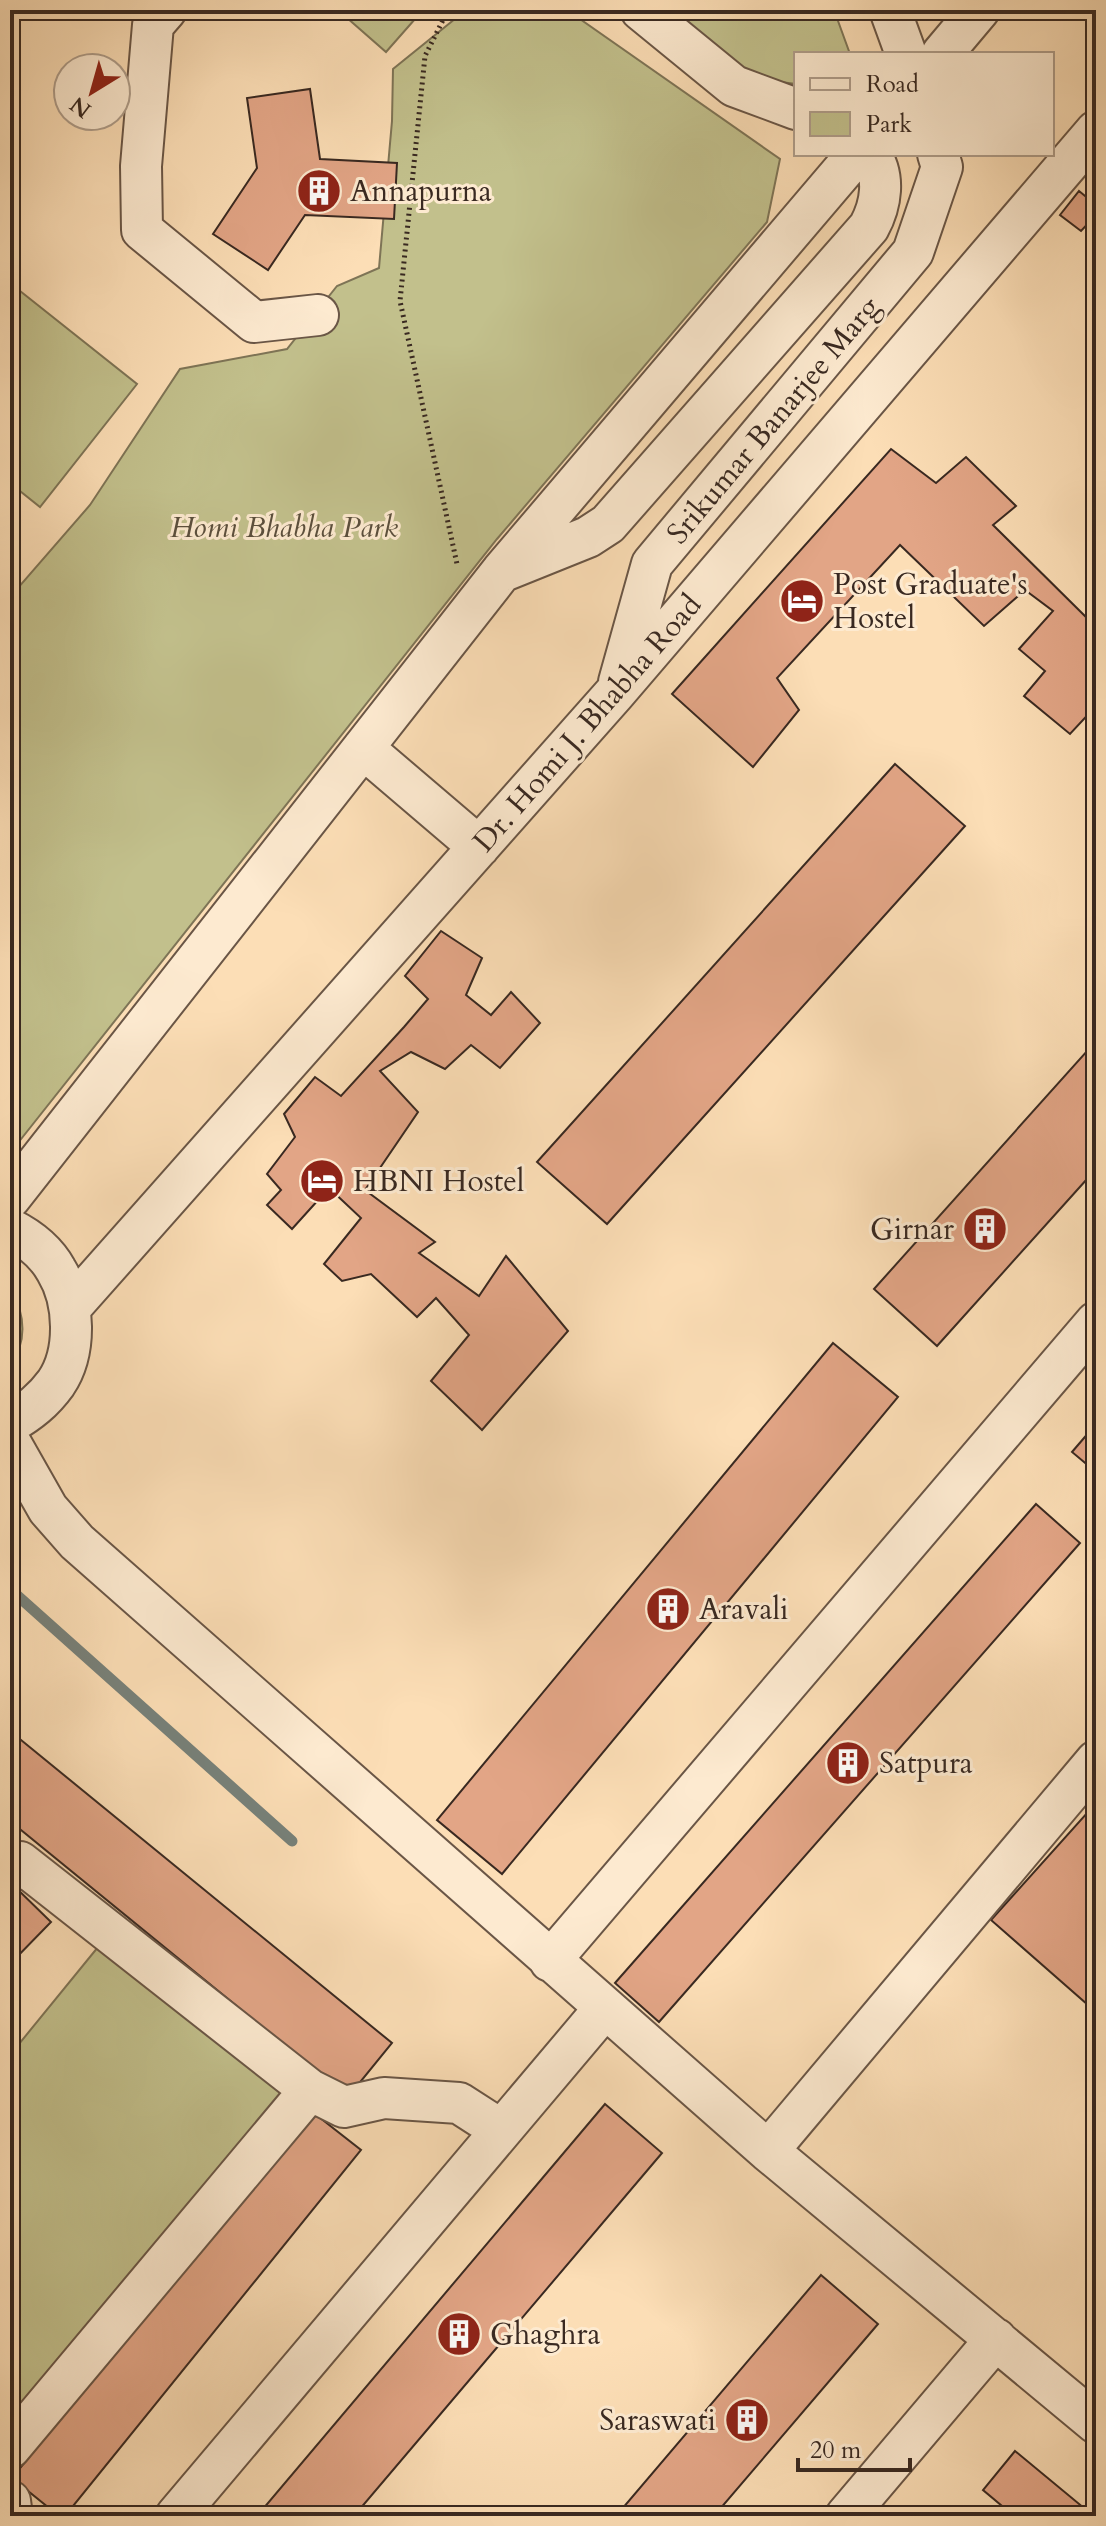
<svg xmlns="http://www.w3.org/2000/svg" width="1106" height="2526" font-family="Cardo,serif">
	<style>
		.green { fill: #c2c08c; stroke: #7e7456; stroke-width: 2 }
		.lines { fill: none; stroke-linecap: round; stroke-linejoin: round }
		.stream { stroke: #77817a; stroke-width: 11 }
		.building { fill: #e2a586; stroke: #392921; stroke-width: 2 }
		.minor-casing { stroke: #6a5646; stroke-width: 44 }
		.path { stroke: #392921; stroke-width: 5; stroke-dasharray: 2 4; stroke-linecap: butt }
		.minor { stroke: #fdead0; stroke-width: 40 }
		.labels { text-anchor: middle; stroke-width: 6; stroke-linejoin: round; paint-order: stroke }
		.poi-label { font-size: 30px; fill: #392921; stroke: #fdead0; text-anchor: start }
		.street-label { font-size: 30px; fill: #392921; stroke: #fdead0 }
		.park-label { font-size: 30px; font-style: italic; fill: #5b4f3c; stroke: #fdead0 }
	</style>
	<rect width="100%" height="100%" fill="#fcdeb6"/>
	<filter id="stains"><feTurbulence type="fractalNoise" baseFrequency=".0025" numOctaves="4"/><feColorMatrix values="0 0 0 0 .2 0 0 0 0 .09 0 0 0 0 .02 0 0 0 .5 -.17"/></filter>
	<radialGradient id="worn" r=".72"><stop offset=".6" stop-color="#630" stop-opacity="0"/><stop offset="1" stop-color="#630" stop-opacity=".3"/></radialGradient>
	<path class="green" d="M338 10H423L386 52Z
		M466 10H567L780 159 767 222 497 539 10 1153V597L90 505 180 369 287 349 337 286 379 268 392 121 393 69Z
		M670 10H834L850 54H796V84L744 77Z
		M10 283 137 384 40 507 10 483Z
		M10 1286C24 1312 29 1340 10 1365Z
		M107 1936 294 2089 10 2428V2055Z"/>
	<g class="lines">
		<path class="stream" d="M10 1589 292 1841"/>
	</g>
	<path class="building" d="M310 89 320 159 397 163 394 219 305 215 268 270 213 234 257 168 247 98Z
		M1079 191 1096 205V215L1081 231 1060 215Z
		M891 449 936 483 966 457 1016 506 993 525 1096 627V706L1070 734 1024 696 1045 671 1019 649 1053 611 1025 590 984 626 900 545 777 678 799 710 753 767 672 694Z
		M895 764 965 826 607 1224 537 1162Z
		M441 931 482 958 466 995 491 1015 511 992 540 1023 500 1068 471 1045 445 1069 411 1052 380 1071 418 1112 365 1190 435 1242 419 1253 479 1296 506 1256 568 1331 482 1430 431 1381 469 1335 436 1298 417 1317 371 1274 342 1281 324 1264 361 1218 329 1188 292 1229 267 1205 281 1190 267 1174 295 1137 284 1114 315 1077 341 1096 404 1027 428 999 405 976Z
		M1096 1041V1169L937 1346 874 1289Z
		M833 1343 898 1397 502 1874 437 1820Z
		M1096 1424V1472L1072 1452Z
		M1036 1504 1080 1543 659 2022 615 1983Z
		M10 1731 392 2043 348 2097 10 1821Z
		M1096 1803V2012L991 1920Z
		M10 1882 51 1922 10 1964Z
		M605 2104 662 2153 354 2516H257Z
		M310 2110 361 2150 65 2516H59L12 2478Z
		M821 2275 878 2324 714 2516H616Z
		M1015 2451 1090 2513 1087 2516H1014L983 2490Z"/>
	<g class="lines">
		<g class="minor-casing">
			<path id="minor" d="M166 10 153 25 141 166 142 230 254 322 318 315
				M641 10 734 86 796 109
				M890 10 906 54
				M942 54 979 10
				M506 570 588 537 608 524 869 227C881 205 886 176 870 154
				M619 682 652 564 913 252 942 167 938 154
				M363 748 479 847
				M10 1198 502 571 857 154
				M10 1229C28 1238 46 1252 56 1270 75 1301 77 1352 56 1383 43 1401 29 1412 10 1423
				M70 1308 615 693 1096 131
				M10 1442 48 1509 77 1542 768 2151 1096 2423
				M10 1872 20 1862 310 2090 10 2448
				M550 1961 1096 1322
				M310 2090 344 2107 384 2098 459 2103 501 2130
				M768 2151 1096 1761
				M10 2501 12 2516
				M176 2516 604 2009
				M846 2516 996 2339"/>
		</g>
		<path class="path" d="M448 10 425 56 400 301 457 564"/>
		<use href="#minor" class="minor"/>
	</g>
	<defs>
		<g id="building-disc" transform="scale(2.3)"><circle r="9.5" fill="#8f2418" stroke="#fdead0"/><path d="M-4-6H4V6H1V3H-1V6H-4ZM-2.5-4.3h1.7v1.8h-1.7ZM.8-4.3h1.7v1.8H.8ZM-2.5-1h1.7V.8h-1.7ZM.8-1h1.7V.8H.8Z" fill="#fff"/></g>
		<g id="hotel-disc" transform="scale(2.3)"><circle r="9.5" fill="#8f2418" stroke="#fdead0"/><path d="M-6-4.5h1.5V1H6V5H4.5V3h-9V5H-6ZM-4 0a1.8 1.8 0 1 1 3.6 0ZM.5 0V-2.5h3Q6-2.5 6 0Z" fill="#fff"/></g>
	</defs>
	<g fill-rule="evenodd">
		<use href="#building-disc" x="319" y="191"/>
		<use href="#hotel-disc" x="802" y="601"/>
		<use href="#hotel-disc" x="322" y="1181"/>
		<use href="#building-disc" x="985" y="1229"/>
		<use href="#building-disc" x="668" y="1609"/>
		<use href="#building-disc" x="848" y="1763"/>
		<use href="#building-disc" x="459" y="2334"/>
		<use href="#building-disc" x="747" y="2420"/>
	</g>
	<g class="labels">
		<g class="poi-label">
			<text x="350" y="201">Annapurna</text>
			<text x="833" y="594">Post Graduate's<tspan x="833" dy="34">Hostel</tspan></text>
			<text x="353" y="1191">HBNI Hostel</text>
			<text x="954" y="1239" text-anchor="end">Girnar</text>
			<text x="699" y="1619">Aravali</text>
			<text x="879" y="1773">Satpura</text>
			<text x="490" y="2344">Ghaghra</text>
			<text x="716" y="2430" text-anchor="end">Saraswati</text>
		</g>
		<g class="street-label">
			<text transform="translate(773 420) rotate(-50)" y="10">Srikumar Banarjee Marg</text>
			<text transform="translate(587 723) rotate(-49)" y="10">Dr. Homi J. Bhabha Road</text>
		</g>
		<g class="park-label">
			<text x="284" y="537">Homi Bhabha Park</text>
		</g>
	</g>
	<rect width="1106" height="2526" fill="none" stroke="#fcdeb6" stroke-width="40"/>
	<rect x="12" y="12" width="1082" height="2502" fill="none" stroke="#392921" stroke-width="4"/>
	<rect x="20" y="20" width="1066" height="2486" fill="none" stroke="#392921" stroke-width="2"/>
	<rect x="794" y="52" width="260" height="104" fill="#fdead0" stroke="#af9d8a" stroke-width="2"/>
	<rect x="810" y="78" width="40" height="12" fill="#fdead0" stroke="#af9d8a" stroke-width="2"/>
	<text x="866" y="92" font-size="24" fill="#392921">Road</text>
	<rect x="810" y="112" width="40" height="24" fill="#c2c08c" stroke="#af9d8a" stroke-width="2"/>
	<text x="866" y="132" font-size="24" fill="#392921">Park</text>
	<g transform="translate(92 92) rotate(217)"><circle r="38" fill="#fdead0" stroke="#af9d8a" stroke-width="2"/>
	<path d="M0-6L14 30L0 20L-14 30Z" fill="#8f2418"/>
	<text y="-12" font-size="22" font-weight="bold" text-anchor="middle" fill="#392921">N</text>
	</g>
	<path d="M798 2458v12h112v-12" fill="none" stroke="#392921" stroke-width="4"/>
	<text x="810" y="2458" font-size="24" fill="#392921" stroke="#fdead0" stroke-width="6" paint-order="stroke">20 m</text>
	<rect width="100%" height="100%" filter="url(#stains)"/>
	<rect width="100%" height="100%" fill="url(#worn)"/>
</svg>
